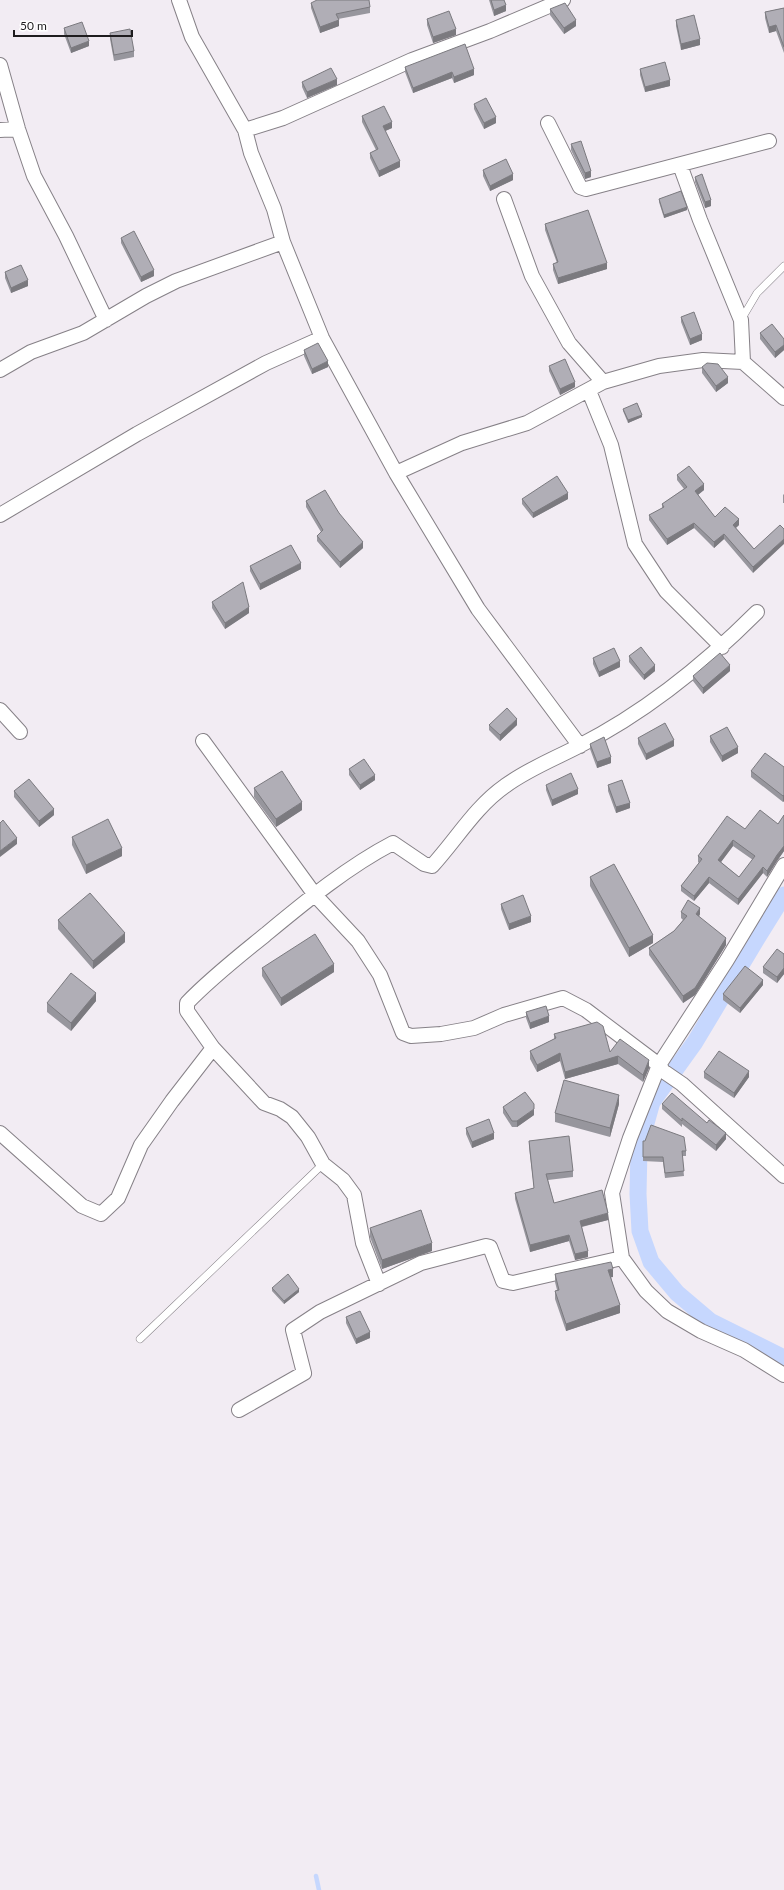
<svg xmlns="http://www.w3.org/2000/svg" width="784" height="1890" font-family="Lato,sans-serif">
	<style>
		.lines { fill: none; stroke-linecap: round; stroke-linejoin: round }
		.stream { stroke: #c6d7fe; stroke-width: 4.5 }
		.canal { stroke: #c6d7fe; stroke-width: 17 }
		.service-casing { stroke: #868187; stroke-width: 8 }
		.minor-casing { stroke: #868187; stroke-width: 16 }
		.service { stroke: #fff; stroke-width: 7 }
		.minor { stroke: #fff; stroke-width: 14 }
		.wall { fill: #97969d; fill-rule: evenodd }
		.shaded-wall { fill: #7b7a7f }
		.building { fill: #b0aeb6; stroke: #7b7a7f; fill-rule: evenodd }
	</style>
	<rect width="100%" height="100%" fill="#f2ecf3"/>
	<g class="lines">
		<path class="stream" d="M316 1876 319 1890"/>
		<path class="canal" d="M784 895 756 940 695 1042 652 1102 639 1148 638 1194 640 1231 651 1262 677 1293 710 1321 784 1358"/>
		<g class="service-casing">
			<path id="service" d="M741 320 757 293 784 266
				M140 1339 323 1164"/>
		</g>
		<g class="minor-casing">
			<path id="minor" d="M179 0 192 37 245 130
				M0 65 18 129 34 176 66 236 106 320
				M548 123 580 187 586 189 769 141
				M0 130 18 129
				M680 165 700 220 741 320 743 362
				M504 199 532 276 569 343 603 382
				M283 242 322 338 396 473 478 609 580 746
				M0 370 31 352 83 333 146 296 176 281 283 242 274 209 251 153 245 130 283 118 412 60 490 31 563 0
				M589 391 611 445 635 544 666 591 722 647
				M396 473 462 443 527 423 603 382 659 366 703 360 743 362 784 398
				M0 515 137 434 266 363 322 338
				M0 710 20 732
				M203 741 315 895 358 941 380 975 403 1033 411 1036 441 1034 474 1028 504 1015 563 998 586 1010 659 1065 663 1071 682 1084 784 1176
				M784 865 727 960 659 1065 630 1138 612 1193 622 1258 646 1291 667 1311 701 1331 744 1350 784 1375
				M0 1133 82 1206 101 1214 118 1198 141 1145 172 1101 213 1048
				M379 1284 363 1243 354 1195 343 1180 323 1164 308 1137 292 1117 280 1109 264 1103 213 1048 187 1011V1003C211 978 238 957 265 935 305 902 347 867 393 843L424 864 432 866C456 840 475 807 505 786 528 769 554 759 579 746 646 712 705 664 757 612
				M239 1410 304 1373 293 1330 320 1312 421 1263 486 1246 490 1247 503 1281 513 1283 622 1258"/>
		</g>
		<use href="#service" class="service"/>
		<use href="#minor" class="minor"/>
	</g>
	<path class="wall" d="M489 0H504L506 11 494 16Z
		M311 3 370 7V13L338 19 339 26 320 33 311 8Z
		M784 8V53L776 31 769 33 765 18V12Z
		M550 9 576 26 564 34 550 15Z
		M427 19 456 35 433 43 427 25Z
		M676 20 700 45 681 50 676 26Z
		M64 28 89 46 71 53 64 34Z
		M110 33 134 51V57L114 61 110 39Z
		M405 67 474 75 454 83 452 78 413 93 405 72Z
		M640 69 670 86 645 92 640 75Z
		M302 82 337 85 307 98 302 87Z
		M474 104 496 123 484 129 474 109Z
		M362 116 392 128 385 131 400 167 379 177 370 158V153L376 150 362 122Z
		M571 144 591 177 585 179 571 150Z
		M483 170 513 180 490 191 483 176Z
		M695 177 711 206 705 208 695 182Z
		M659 199 687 210 664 218 659 202Z
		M545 224 607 269 558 284 553 270V264L557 263 545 230Z
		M121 238 154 276 141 282 121 243Z
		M5 272 28 286 11 293 5 278Z
		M681 317 702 340 690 345 681 322Z
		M760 333 784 339V350L775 358 760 339Z
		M304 350 328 367 312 374 304 356Z
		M549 366 575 387 560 395 549 371Z
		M702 367 728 383 716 392 702 373Z
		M623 409 642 417 628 423 623 411Z
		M677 475 704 490 698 495 715 517 739 525 736 528 754 549 753 573 724 539 714 548 694 528 667 545 649 520V515L662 509V504L684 489 677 480Z
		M784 494V503H783V495Z
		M522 499H568L533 518 522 504Z
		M306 501 363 548 340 568 317 541V536L321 532 306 507Z
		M250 566 301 569 260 590 250 571Z
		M212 602 249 613 225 629 212 608Z
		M629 656 655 671 644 680 629 662Z
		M593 658 620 667 599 677 593 664Z
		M730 671 703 694 693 681V676Z
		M489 725H517L500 741 489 730Z
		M710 736 738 753 722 762 710 742Z
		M638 738 674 746 646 760 638 744Z
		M590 744 611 763 597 768 590 749Z
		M784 767V801L783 802 751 777V771Z
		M349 769 375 780 360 790 349 775Z
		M546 785 578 794 552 806 546 790Z
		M608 785 630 808 616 813 608 791Z
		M254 788 302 810 276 827 254 797Z
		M14 791 54 815 39 827 14 797Z
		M784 815V851L777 861 767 877 763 873 738 905 709 883 694 901 681 891V886L699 863 698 862V856L745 829 778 824ZM733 846 753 860 739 877 721 862Z
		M72 837 122 856 86 874 72 845Z
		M590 877 653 943 629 957 590 886Z
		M501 904 531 922 509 930 501 909Z
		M681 912 700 914 699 917 726 945 695 995 683 1003 649 955V948L674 931 683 920 681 918Z
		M58 920 125 942 93 969 58 929Z
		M784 954V974L777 983 763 973V967Z
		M262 968 334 972 281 1006 262 976Z
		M763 985 740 1013 723 1000V994Z
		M96 1001 71 1031 47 1012V1003Z
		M526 1012 549 1022 530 1029 526 1018Z
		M554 1034 610 1052 649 1068 643 1082 618 1064 565 1079 560 1061 537 1072 530 1059V1051L554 1039Z
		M704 1072 749 1077 734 1098 704 1078Z
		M619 1104 610 1137 555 1122V1113Z
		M662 1104 707 1123 726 1139 716 1151 682 1124V1127L662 1109Z
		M503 1107 534 1115 517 1127H512L503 1113Z
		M466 1128 494 1139 472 1148 466 1134Z
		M529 1141 573 1171V1177L548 1180 554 1203 608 1220 582 1227 588 1257 575 1260 569 1241 530 1252 515 1199V1193L534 1188 529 1147Z
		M643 1141 686 1151V1156H682L684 1176 665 1178 663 1162 643 1161Z
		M370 1228 432 1251 382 1269 370 1237Z
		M555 1274 613 1277H611L620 1313 566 1331 555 1299V1291L557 1290 555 1282Z
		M272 1288 299 1292 284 1304 272 1291Z
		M346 1317 370 1338 356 1344 346 1323Z"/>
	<path class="shaded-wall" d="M506 5V11L494 16V10Z
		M339 20V26L320 33V27Z
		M576 20V26L564 34V28Z
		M776 25V31L769 33V27Z
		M456 29V35L433 43V37Z
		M700 39V45L681 50V44Z
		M89 41V46L71 53V48Z
		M474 69V75L454 83V77Z
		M452 72V78L413 93V88Z
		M337 79V85L307 98V92Z
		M670 80V86L645 92V87Z
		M496 117V123L484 129V123Z
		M392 122V128L383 132V126Z
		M400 161V167L379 177V171Z
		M591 171V177L585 179V173Z
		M513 174V180L490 191V186Z
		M711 200V206L705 208V202Z
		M687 207V210L664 218V215Z
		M607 263V269L558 284V278Z
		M154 270V276L141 282V277Z
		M28 280V286L11 293V288Z
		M702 334V340L690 345V339Z
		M784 345V350L775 358V352Z
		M328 361V367L312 374V369Z
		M728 377V383L716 392V386Z
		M575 382V387L560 395V389Z
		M642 415V417L628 423V420Z
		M704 484V490L695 497V491Z
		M568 493V499L533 518V513Z
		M739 519V525L733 530V525Z
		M694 523V528L667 545V539Z
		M724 534V539L714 548V542Z
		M784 539V544L753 573V567Z
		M363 542V548L340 568V562Z
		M301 563V569L260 590V584Z
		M249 607V613L225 629V623Z
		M620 661V667L599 677V672Z
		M655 665V671L644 680V675Z
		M730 665V671L703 694V688Z
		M517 719V725L500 741V735Z
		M674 740V746L646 760V754Z
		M738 747V753L722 762V756Z
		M611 757V763L597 768V762Z
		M375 775V780L360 790V785Z
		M578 789V794L552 806V800Z
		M784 795V801L783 802V796Z
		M302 802V810L276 827V819Z
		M630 803V808L616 813V807Z
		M54 809V815L39 827V821Z
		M17 838V844L0 857V851Z
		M733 840V846L718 866V860Z
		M784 846V851L777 861 767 877V871L777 855Z
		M122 848V856L86 874V865Z
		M763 867V873L738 905V899Z
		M709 877V883L694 901V896Z
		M700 908V914L696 921V914Z
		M531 916V922L509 930V924Z
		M125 933V942L93 969V961Z
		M653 935V943L629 957V948Z
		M726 938V945L695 995 683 1003V996Z
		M334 964V972L281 1006V998Z
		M784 968V974L777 983V977Z
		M763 980V985L740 1013V1008Z
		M96 993V1001L71 1031V1023Z
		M549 1016V1022L530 1029V1023Z
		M560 1053V1061L537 1072V1065Z
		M618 1056V1064L565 1079V1072Z
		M649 1060V1068L643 1082V1075Z
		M749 1071V1077L734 1098V1093Z
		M619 1095V1104L610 1137V1128Z
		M534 1109V1115L517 1127V1121Z
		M494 1133V1139L472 1148V1142Z
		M726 1133V1139L716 1151V1145Z
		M608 1213V1220L580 1227V1221Z
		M569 1235V1241L530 1252V1245Z
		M432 1243V1251L382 1269V1260Z
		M588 1251V1257L575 1260V1254Z
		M613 1269V1277L608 1278V1270Z
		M299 1289V1292L284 1304V1301Z
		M620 1305V1313L566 1331V1324Z
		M370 1332V1338L356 1344V1339Z"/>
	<path class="building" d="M317 0H369L370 7 336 14 339 20 320 27 311 3Z
		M491 0H504L506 5 494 10Z
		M565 3 576 20 564 28 550 9Z
		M784 8V47L776 25 769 27 765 12Z
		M449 11 456 29 433 37 427 19Z
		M694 15 700 39 681 44 676 20Z
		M82 22 89 41 71 48 64 28Z
		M130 29 134 51 114 55 110 33Z
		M465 44 474 69 454 77 452 72 413 88 405 67Z
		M665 62 670 80 645 87 640 69Z
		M331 68 337 79 307 92 302 82Z
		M486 98 496 117 484 123 474 104Z
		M384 106 392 122 383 126 400 161 379 171 370 153 378 149 362 116Z
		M581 141 591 171 585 173 571 144Z
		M506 159 513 174 490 186 483 170Z
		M702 174 711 200 705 202 695 177Z
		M681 191 687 207 664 215 659 199Z
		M588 210 607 263 558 278 553 264 558 262 545 224Z
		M134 231 154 270 141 277 121 238Z
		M21 265 28 280 11 288 5 272Z
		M694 312 702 334 690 339 681 317Z
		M772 324 784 339V345L775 352 760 333Z
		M318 343 328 361 312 369 304 350Z
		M565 359 575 382 560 389 549 366Z
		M707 363 718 364 728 377 716 386 702 367Z
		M637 403 642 415 628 420 623 409Z
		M689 466 704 484 695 491 715 517 725 507 739 519 733 525 754 549 780 525 784 529V539L753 567 724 534 714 542 694 523 667 539 649 515 664 507 662 504 687 487 677 475Z
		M557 476 568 493 533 513 522 499Z
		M325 490 339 513 363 542 340 562 317 536 323 530 306 501Z
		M291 545 301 563 260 584 250 566Z
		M243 582 249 607 225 623 212 602Z
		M641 647 655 665 644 675 629 656Z
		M614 648 620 661 599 672 593 658Z
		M720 653 730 665 703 688 693 676Z
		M507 708 517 719 500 735 489 725Z
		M665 723 674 740 646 754 638 738Z
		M727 727 738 747 722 756 710 736Z
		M604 737 611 757 597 762 590 744Z
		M765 753 784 767V795L783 796 751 771Z
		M364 759 375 775 360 785 349 769Z
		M282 771 302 802 276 819 254 788Z
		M571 773 578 789 552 800 546 785Z
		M29 779 54 809 39 821 14 791Z
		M622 780 630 803 616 807 608 785Z
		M760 810 778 824 784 815V846L777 855 767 871 763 867 738 899 709 877 694 896 681 886 702 859 698 856 727 816 745 829ZM733 840 755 856 739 877 718 860Z
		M108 819 122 848 86 865 72 837Z
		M3 820 17 838 0 851V823Z
		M614 864 653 935 629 948 590 877Z
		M90 893 125 933 93 961 58 920Z
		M523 895 531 916 509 924 501 904Z
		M688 900 700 908 696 914 726 938 695 988 683 996 649 948 674 931 687 916 681 912Z
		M315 934 334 964 281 998 262 968Z
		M777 949 784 954V968L777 977 763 967Z
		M745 966 763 980 740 1008 723 994Z
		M71 973 96 993 71 1023 47 1003Z
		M546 1006 549 1016 530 1023 526 1012Z
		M597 1022 603 1026 610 1052 620 1039 649 1060 643 1075 618 1056 565 1072 560 1053 537 1065 530 1051 556 1038 554 1034Z
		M719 1051 749 1071 734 1093 704 1072Z
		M564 1080 619 1095 610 1128 555 1113Z
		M525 1092 534 1104V1109L517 1121H512L503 1107Z
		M672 1093 707 1123 709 1120 726 1133 716 1145 682 1118V1121L662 1104Z
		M489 1119 494 1133 472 1142 466 1128Z
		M651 1125 684 1137 686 1151H682L684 1171 665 1173 663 1157H643V1141H645Z
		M569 1136 573 1171 546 1174 554 1203 602 1190 608 1213 580 1221 588 1251 575 1254 569 1235 530 1245 515 1193 534 1188 529 1141Z
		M421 1210 432 1243 382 1260 370 1228Z
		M611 1262 613 1269 608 1270 620 1305 566 1324 555 1291 559 1290 555 1274Z
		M288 1274 299 1289 284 1301 272 1288Z
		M360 1311 370 1332 356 1339 346 1317Z"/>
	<path d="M14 30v6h118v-6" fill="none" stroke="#1e1c1e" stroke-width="2"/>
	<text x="20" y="30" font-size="12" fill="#1e1c1e" stroke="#ffffff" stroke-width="3" paint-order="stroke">50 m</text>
</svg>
